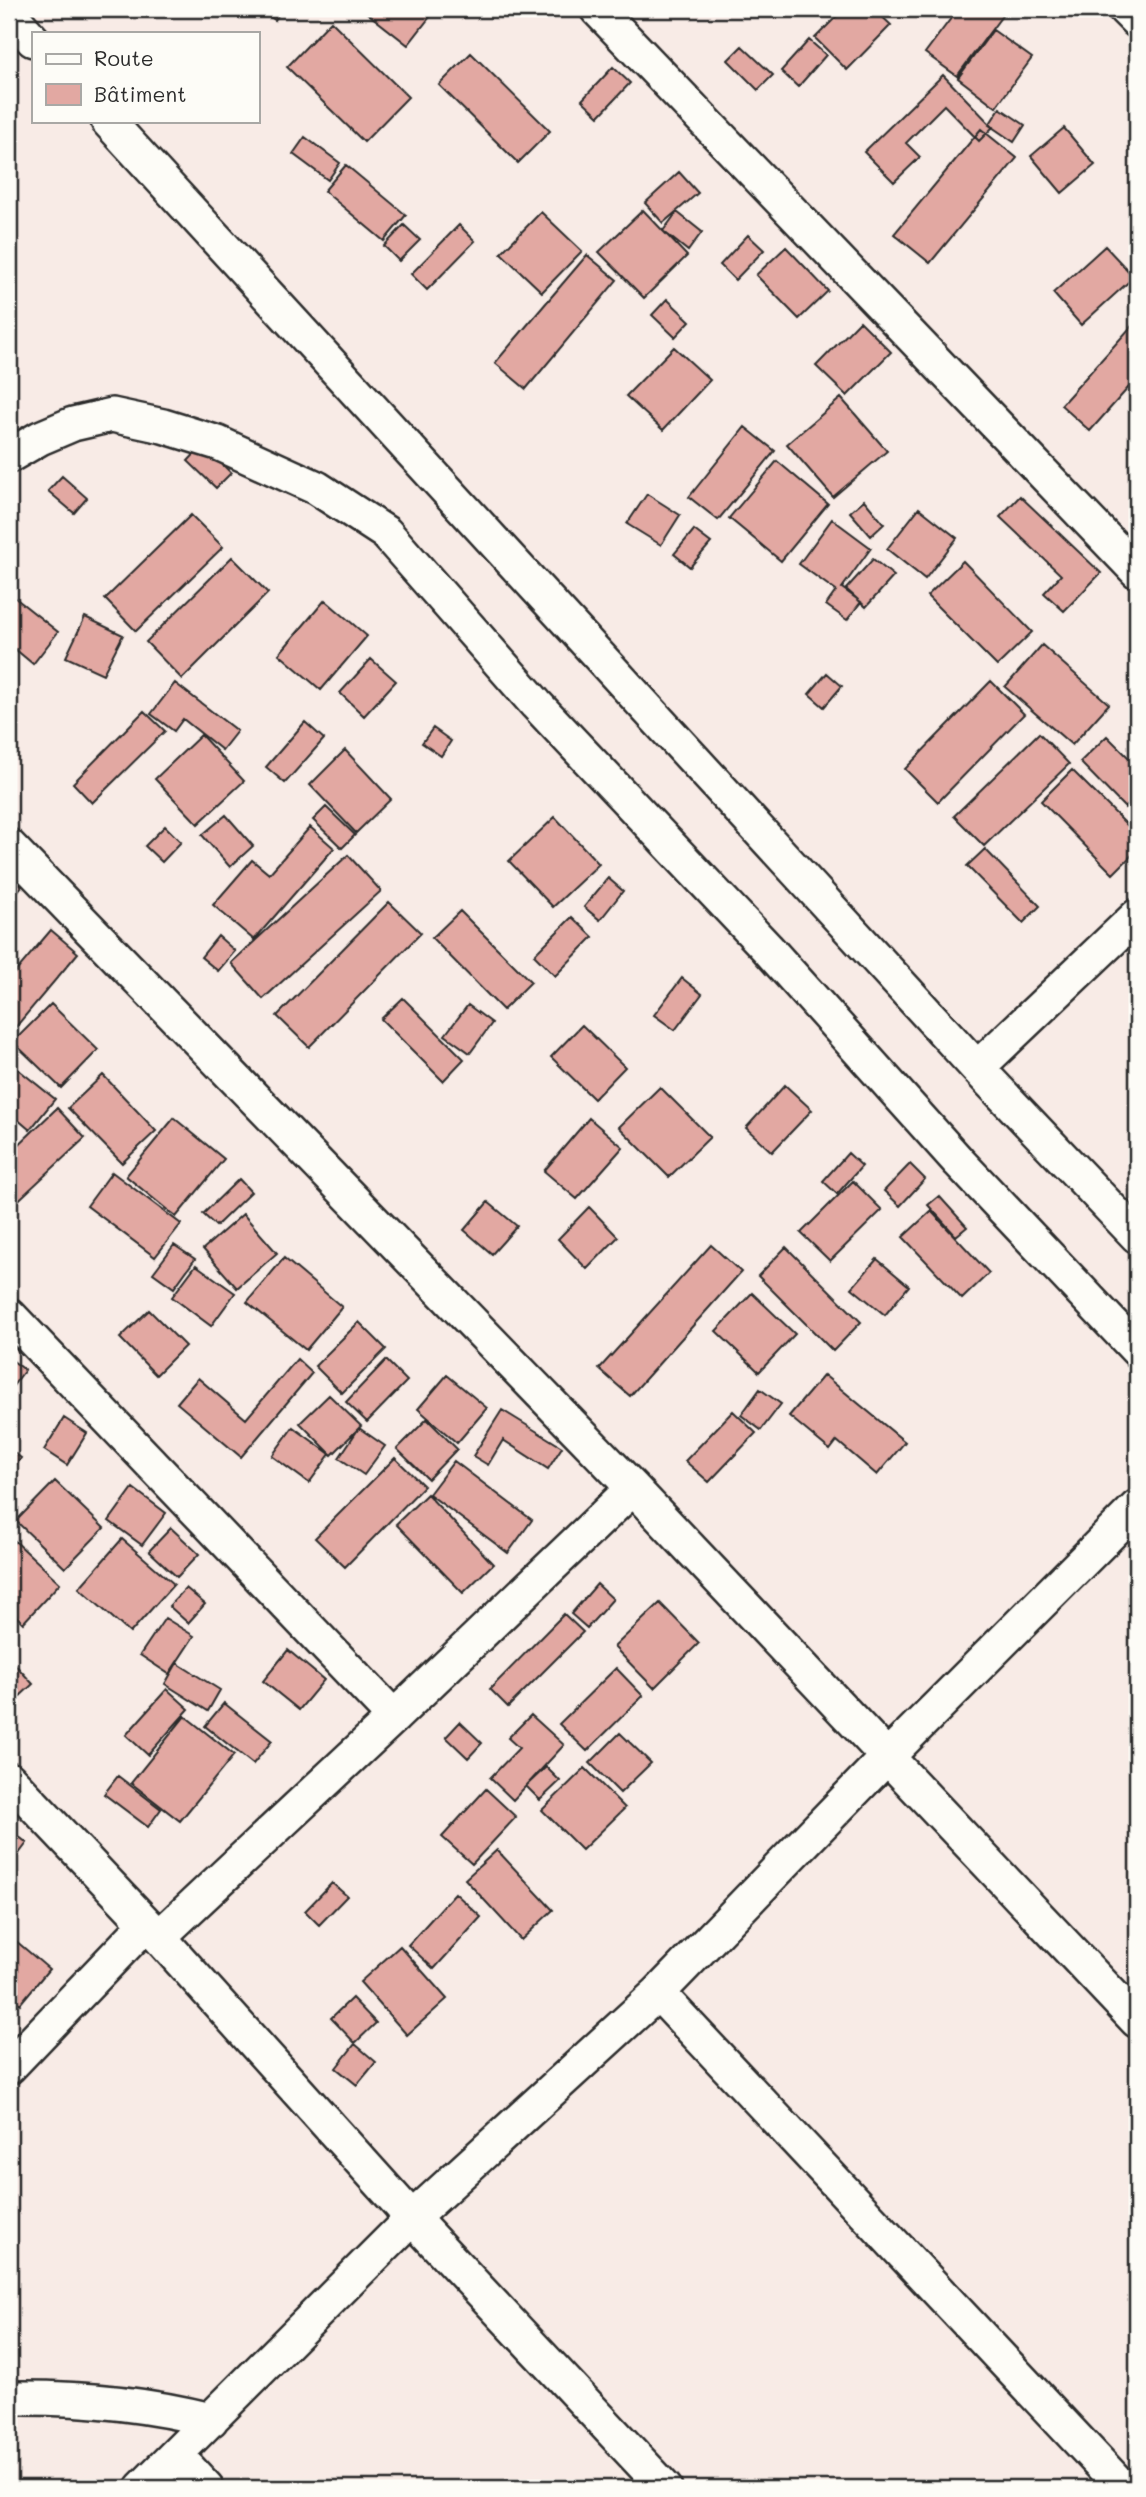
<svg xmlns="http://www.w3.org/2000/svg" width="1146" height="2497" font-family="Mali,sans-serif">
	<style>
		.building { fill: #e2a8a2; stroke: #2b2b2b; stroke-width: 2 }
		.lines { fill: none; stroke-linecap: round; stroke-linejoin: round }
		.street-casing { stroke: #2b2b2b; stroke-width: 38 }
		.street { stroke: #fdfcf7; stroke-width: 33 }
	</style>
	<rect width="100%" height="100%" fill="#f8ebe6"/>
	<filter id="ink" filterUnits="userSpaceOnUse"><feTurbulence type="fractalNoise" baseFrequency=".0143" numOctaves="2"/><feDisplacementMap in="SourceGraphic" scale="14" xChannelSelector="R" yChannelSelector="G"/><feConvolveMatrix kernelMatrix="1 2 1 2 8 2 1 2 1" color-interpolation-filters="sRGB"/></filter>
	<g filter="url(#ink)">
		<path class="building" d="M258 9H282L275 20Z
			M362 9H436L408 45Z
			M844 9H874L891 25 847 70 815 38Z
			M958 9H1007L957 76 925 53Z
			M331 21 408 97 364 142 287 67Z
			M993 30 1032 58 996 107 958 78Z
			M809 40 826 55 798 87 781 71Z
			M742 46 773 75 758 90 728 60Z
			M471 53 550 131 518 163 439 85Z
			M613 67 630 83 599 116 582 100Z
			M943 75 993 127 979 141 944 105 906 143 920 157 894 182 864 152Z
			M1000 108 1025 125 1014 142 989 125Z
			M1064 128 1095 165 1062 193 1031 156Z
			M981 129 1017 158 930 263 894 234Z
			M305 137 340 163 328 180 293 154Z
			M346 165 406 215 384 241 324 191Z
			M679 172 698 193 663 223 645 203Z
			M643 210 687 256 644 298 599 252Z
			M541 212 582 251 542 292 501 253Z
			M677 212 702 232 688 251 663 231Z
			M404 225 420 240 399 261 384 246Z
			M459 225 475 241 427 290 411 274Z
			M748 235 764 250 735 280 720 265Z
			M1105 246 1134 277 1081 325 1053 293Z
			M786 247 828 291 799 319 756 275Z
			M587 255 617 280 526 389 495 363Z
			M667 299 690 321 675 337 652 315Z
			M1137 320V378L1090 431 1061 405Z
			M860 321 891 352 847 396 816 366Z
			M674 347 710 380 663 430 626 396Z
			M841 398 887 451 833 497 787 444Z
			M745 427 775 451 718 520 689 497Z
			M203 445 231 473 216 488 188 461Z
			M777 461 828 504 781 561 729 518Z
			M62 476 87 498 74 513 48 491Z
			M647 494 680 515 661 545 627 524Z
			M1020 496 1101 573 1064 611 1044 593 1061 575 1000 517Z
			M864 500 884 524 871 536 850 512Z
			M919 508 957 538 925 579 887 549Z
			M191 515 223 547 136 631 105 599Z
			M832 519 871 548 842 588 861 602 847 620 826 605 836 591 799 564Z
			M694 530 711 543 690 567 674 554Z
			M232 557 268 593 182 679 146 642Z
			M873 559 894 576 866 607 846 589Z
			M963 561 1032 632 997 666 927 596Z
			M9 593 58 632 33 664 9 644Z
			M325 600 367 636 321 690 279 654Z
			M85 617 123 635 103 674 66 657Z
			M1042 645 1109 704 1072 745 1005 687Z
			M371 659 396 681 364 716 340 693Z
			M827 673 842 686 824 707 809 694Z
			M991 681 1024 714 938 802 905 769Z
			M175 683 237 731 222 750 183 719 174 731 151 714Z
			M144 711 165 731 92 803 73 783Z
			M305 722 324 739 285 783 266 767Z
			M433 728 451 741 441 756 422 743Z
			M1039 733 1069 764 984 846 954 816Z
			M201 735 244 781 198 824 155 779Z
			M1107 736 1137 766V796L1125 808 1080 762Z
			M345 750 391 799 356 833 310 785Z
			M1072 770 1137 835V850L1113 874 1041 801Z
			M326 807 355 835 342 848 313 820Z
			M226 815 253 846 230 867 202 835Z
			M555 817 599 864 553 907 509 861Z
			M165 826 181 842 162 862 145 846Z
			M310 827 334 848 254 940 213 905 252 860 269 874Z
			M985 849 1040 906 1023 923 967 866Z
			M348 855 381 891 263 999 231 963Z
			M9 875 22 886 9 902Z
			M608 878 623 891 600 920 584 907Z
			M389 902 421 933 309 1047 277 1016Z
			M460 911 531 982 503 1010 432 938Z
			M572 917 593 937 555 976 534 955Z
			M51 930 78 953 9 1035V972L13 975Z
			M218 936 235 951 218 971 201 957Z
			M682 978 702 994 675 1030 654 1015Z
			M403 998 464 1059 443 1081 381 1019Z
			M51 1004 98 1050 61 1088 13 1042Z
			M468 1005 492 1023 470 1053 445 1035Z
			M582 1025 625 1067 594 1099 551 1057Z
			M9 1062 55 1099 30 1130 9 1112Z
			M103 1075 156 1131 122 1163 68 1108Z
			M785 1085 812 1110 772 1152 746 1128Z
			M660 1087 710 1137 669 1177 619 1127Z
			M57 1108 85 1138 9 1209V1154Z
			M174 1118 224 1159 176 1217 126 1176Z
			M589 1118 623 1147 577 1199 544 1171Z
			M848 1153 862 1166 837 1194 823 1181Z
			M910 1164 925 1179 900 1206 884 1191Z
			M112 1172 181 1224 155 1257 87 1206Z
			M239 1179 251 1192 216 1226 203 1214Z
			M853 1181 882 1210 830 1261 801 1233Z
			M939 1196 967 1227 956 1236 928 1205Z
			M488 1202 517 1226 492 1254 464 1230Z
			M589 1207 618 1237 587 1269 558 1239Z
			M931 1211 989 1273 962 1299 903 1237Z
			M243 1214 277 1253 237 1288 203 1249Z
			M174 1245 195 1259 174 1288 153 1273Z
			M711 1245 741 1272 630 1396 599 1369Z
			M786 1247 861 1322 833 1351 758 1276Z
			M284 1258 342 1307 306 1350 247 1302Z
			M877 1259 909 1286 885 1315 852 1288Z
			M196 1265 235 1293 211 1326 172 1297Z
			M752 1293 795 1334 759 1372 716 1331Z
			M149 1310 185 1346 156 1375 120 1338Z
			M359 1322 386 1349 342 1393 315 1366Z
			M9 1358 25 1370 9 1391Z
			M297 1359 312 1373 241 1457 177 1403 198 1378 246 1419Z
			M386 1360 407 1381 367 1422 346 1402Z
			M447 1375 487 1408 457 1443 418 1409Z
			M824 1375 905 1442 877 1475 837 1441 830 1450 789 1416Z
			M760 1389 781 1404 761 1430 741 1415Z
			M329 1395 361 1426 332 1455 300 1423Z
			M502 1410 562 1447 548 1469 503 1440 488 1465 473 1456Z
			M733 1411 756 1433 709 1482 685 1461Z
			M64 1418 87 1433 67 1465 44 1450Z
			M427 1419 457 1449 428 1479 397 1449Z
			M293 1427 330 1454 309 1483 272 1456Z
			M359 1428 385 1446 364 1475 339 1458Z
			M9 1449 21 1458 9 1474Z
			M395 1458 424 1486 345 1567 315 1538Z
			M454 1461 532 1520 508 1553 429 1494Z
			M55 1481 104 1528 65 1568 16 1521Z
			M133 1488 166 1513 142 1545 109 1521Z
			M427 1494 493 1564 463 1593 396 1524Z
			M171 1528 199 1554 177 1577 149 1551Z
			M122 1539 174 1584 130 1633 79 1588Z
			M15 1541 60 1583 23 1623 9 1609V1548Z
			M597 1584 613 1599 587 1628 571 1614Z
			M186 1588 205 1604 188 1623 169 1606Z
			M660 1603 699 1643 654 1688 614 1647Z
			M564 1614 583 1632 508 1707 490 1689Z
			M165 1618 194 1636 169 1674 140 1655Z
			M288 1650 324 1680 299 1710 263 1681Z
			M9 1658 33 1684 19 1697 9 1687Z
			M177 1663 220 1690 208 1711 165 1684Z
			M616 1668 643 1696 587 1751 559 1724Z
			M167 1689 189 1709 148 1755 126 1735Z
			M224 1703 272 1741 253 1764 205 1726Z
			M531 1715 564 1745 513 1800 490 1778 519 1748 508 1738Z
			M185 1716 234 1755 180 1821 131 1783Z
			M460 1722 482 1743 468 1758 446 1737Z
			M620 1733 651 1763 620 1793 590 1763Z
			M546 1767 560 1781 540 1800 526 1786Z
			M585 1768 625 1808 582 1850 542 1810Z
			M118 1776 161 1809 148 1827 104 1794Z
			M486 1789 516 1817 472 1864 442 1837Z
			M9 1829 27 1843 9 1867Z
			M497 1850 553 1910 521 1940 465 1879Z
			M332 1883 347 1896 319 1925 305 1911Z
			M455 1893 481 1917 434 1969 408 1945Z
			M9 1935 49 1969 20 2004 9 1994Z
			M400 1946 447 1999 407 2035 360 1982Z
			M352 1998 376 2023 355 2043 331 2018Z
			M355 2044 376 2062 357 2085 336 2068Z"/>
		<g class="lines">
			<g class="street-casing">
				<path id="street" d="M597 9 1137 571
					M1125 9 1137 21
					M9 13 33 40
					M108 121 977 1068 1137 1236
					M9 456 40 438 73 424 112 415 163 426 218 443 317 488 386 533 536 704 767 948 959 1162 1137 1350
					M9 846 633 1488 1137 2021
					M977 1068 1137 916
					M9 1315 394 1717
					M9 1779 159 1937 412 2218 665 2488
					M159 1937 394 1717 633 1488
					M658 1993 1123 2488
					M9 2067 146 1924
					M9 2398C78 2397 144 2403 211 2420
					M176 2455 207 2488
					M142 2488 412 2218 658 1993 886 1758 1137 1507"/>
			</g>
			<use href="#street" class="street"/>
		</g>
	</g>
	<rect width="1146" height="2497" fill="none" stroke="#fdfcf7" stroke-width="35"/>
	<rect x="18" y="18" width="1111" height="2462" fill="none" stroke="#2b2b2b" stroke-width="2.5" filter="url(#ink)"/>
	<rect x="32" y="32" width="228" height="91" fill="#fdfcf7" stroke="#a9a8a5" stroke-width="2"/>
	<rect x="46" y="54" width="35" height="10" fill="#fdfcf7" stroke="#a9a8a5" stroke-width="2"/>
	<text x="94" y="66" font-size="21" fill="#2b2b2b">Route</text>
	<rect x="46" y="84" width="35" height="21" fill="#e2a8a2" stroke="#a9a8a5" stroke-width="2"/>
	<text x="94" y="102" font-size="21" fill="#2b2b2b">Bâtiment</text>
</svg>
